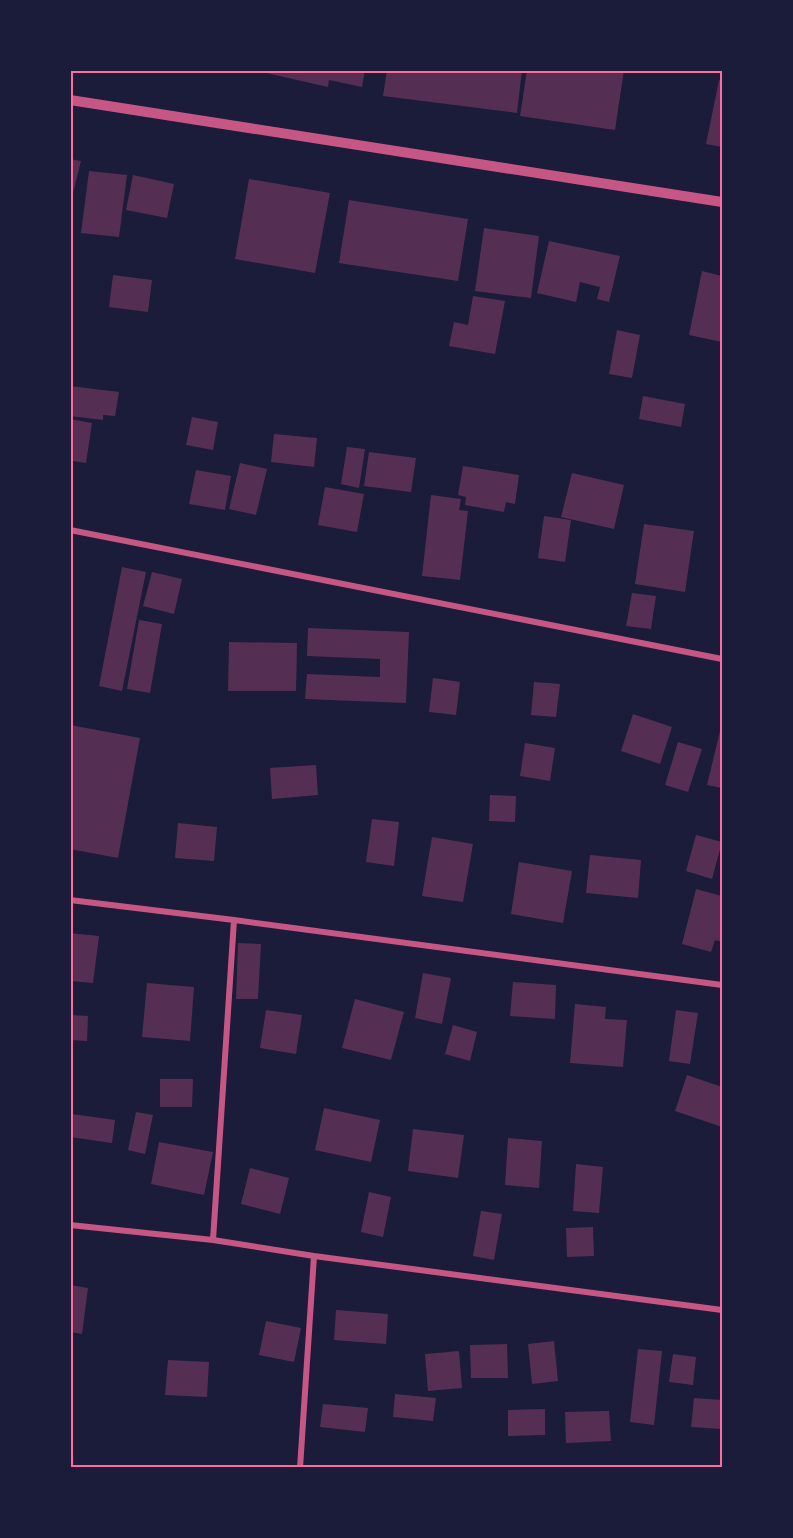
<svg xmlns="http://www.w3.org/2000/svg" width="793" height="1538" font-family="'Nunito Sans',sans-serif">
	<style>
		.building { fill: #542f53 }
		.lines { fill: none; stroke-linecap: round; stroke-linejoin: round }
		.minor { stroke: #c65784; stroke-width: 6 }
		.tertiary { stroke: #c65784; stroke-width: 10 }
		.neatline { fill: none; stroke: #ff6b9d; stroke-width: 2 }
	</style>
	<rect width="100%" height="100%" fill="#1b1b3a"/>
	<path class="building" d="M253 70H365L362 87 329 80 328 87Z
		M387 70H522L517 113 383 96Z
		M527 70H624L615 130 520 116Z
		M719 80 722 81V147L706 144Z
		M70 159 81 161 71 201H70Z
		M89 171 127 175 119 237 81 233Z
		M133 175 174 184 167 218 126 210Z
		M249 179 330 193 315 273 235 259Z
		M349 200 468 219 458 281 339 263Z
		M484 228 539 236 531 298 475 291Z
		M549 241 620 256 609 302 597 299 600 287 580 282 576 302 537 293Z
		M702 271 722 276V342L689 335Z
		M113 275 152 280 148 312 109 307Z
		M473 296 505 301 495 354 449 346 454 322 468 325Z
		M617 330 640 335 632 378 609 374Z
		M70 386 119 392 115 416 103 415V420L70 416Z
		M643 396 685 404 681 427 639 419Z
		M192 417 218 422 213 450 186 445Z
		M70 419 92 423 86 463 73 461 72 467H70Z
		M274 434 317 438 314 467 271 462Z
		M347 447 365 449 359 488 341 484Z
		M369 452 416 458 411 492 364 486Z
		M240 463 267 469 256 515 229 509Z
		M463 466 519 475 515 504 506 502 504 512 465 505 466 497 458 495Z
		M196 470 231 476 225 510 189 504Z
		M572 473 624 485 614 529 561 517Z
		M325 487 364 494 357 532 318 525Z
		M431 495 461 499 459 510 468 511 460 580 422 576Z
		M544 516 571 520 565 562 538 558Z
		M644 524 694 531 685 592 635 584Z
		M122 567 146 572 122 691 99 686Z
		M152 572 182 579 174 614 143 606Z
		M632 593 656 596 651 629 626 626Z
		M139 620 162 624 150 693 127 689Z
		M308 628 409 632 406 703 305 699 307 674 380 677V659L307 656Z
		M229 642 297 643 296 691H228Z
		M433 678 460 682 456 715 429 712Z
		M534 682 560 684 556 717 531 715Z
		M633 714 672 727 660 764 621 751Z
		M70 725 140 738 118 858 70 849Z
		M720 731H722V788L707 785Z
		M678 742 702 749 688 792 665 785Z
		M525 743 555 748 550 781 520 776Z
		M316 765 318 795 272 799 270 768Z
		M490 795 516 796 515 822 489 821Z
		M372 819 399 822 394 866 366 862Z
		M178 823 217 827 214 861 175 858Z
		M696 835 722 842 712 879 686 871Z
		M432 837 473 844 463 902 422 896Z
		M590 855 641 860 638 898 586 893Z
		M519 862 572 871 563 923 511 914Z
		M696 889 722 896V942L715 940 711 952 682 944Z
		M70 933 99 936 93 983 70 981Z
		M238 943 261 944 258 999H236Z
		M423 973 451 978 442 1024 415 1018Z
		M513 982 556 985 555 1019 510 1016Z
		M147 983 194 987 190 1041 142 1037Z
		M355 999 404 1012 391 1060 342 1048Z
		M575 1004 606 1007 605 1019 627 1020 623 1067 570 1063Z
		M266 1010 302 1015 296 1054 260 1048Z
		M676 1010 698 1013 690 1064 669 1061Z
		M70 1015 88 1016 87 1041 70 1040Z
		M453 1025 477 1032 470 1061 445 1054Z
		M687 1075 722 1087V1127L675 1111Z
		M160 1079H193L192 1107H160Z
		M324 1108 380 1120 371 1162 315 1150Z
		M136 1112 153 1115 145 1154 128 1150Z
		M72 1114 115 1120 112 1143 70 1137Z
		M413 1129 464 1135 458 1178 408 1171Z
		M508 1138 542 1141 539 1188 505 1185Z
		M159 1142 213 1152 204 1195 151 1184Z
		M576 1164 603 1167 599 1213 573 1211Z
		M250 1168 289 1178 280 1214 241 1204Z
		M369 1192 391 1197 383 1237 361 1232Z
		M481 1211 502 1214 494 1260 473 1256Z
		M593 1227 594 1256 567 1257 566 1228Z
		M70 1285 88 1288 82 1334 70 1332Z
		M336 1310 388 1314 386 1344 334 1340Z
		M266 1321 301 1328 294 1362 259 1355Z
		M554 1341 558 1381 532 1384 528 1344Z
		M507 1344 508 1378H471L470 1345Z
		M638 1349 662 1351 654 1425 630 1422Z
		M459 1351 462 1388 428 1391 425 1354Z
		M673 1354 696 1357 693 1385 669 1382Z
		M168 1360 209 1362 207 1397 165 1395Z
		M395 1394 436 1398 433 1421 393 1417Z
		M694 1398 722 1400V1429L691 1427Z
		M323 1404 368 1408 365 1432 320 1427Z
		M545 1409V1435L508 1436V1410Z
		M609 1411 611 1441 566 1443 565 1412Z"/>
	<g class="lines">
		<path class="minor" d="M70 530 722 659
			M70 900 234 920 722 985
			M70 1225 213 1240 314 1256 722 1310
			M213 1240 234 920
			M300 1468 314 1256"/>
		<path class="tertiary" d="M70 100 722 202"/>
	</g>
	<rect width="793" height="1538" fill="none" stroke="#1b1b3a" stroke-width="144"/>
	<rect x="72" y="72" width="649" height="1394" class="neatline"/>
</svg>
